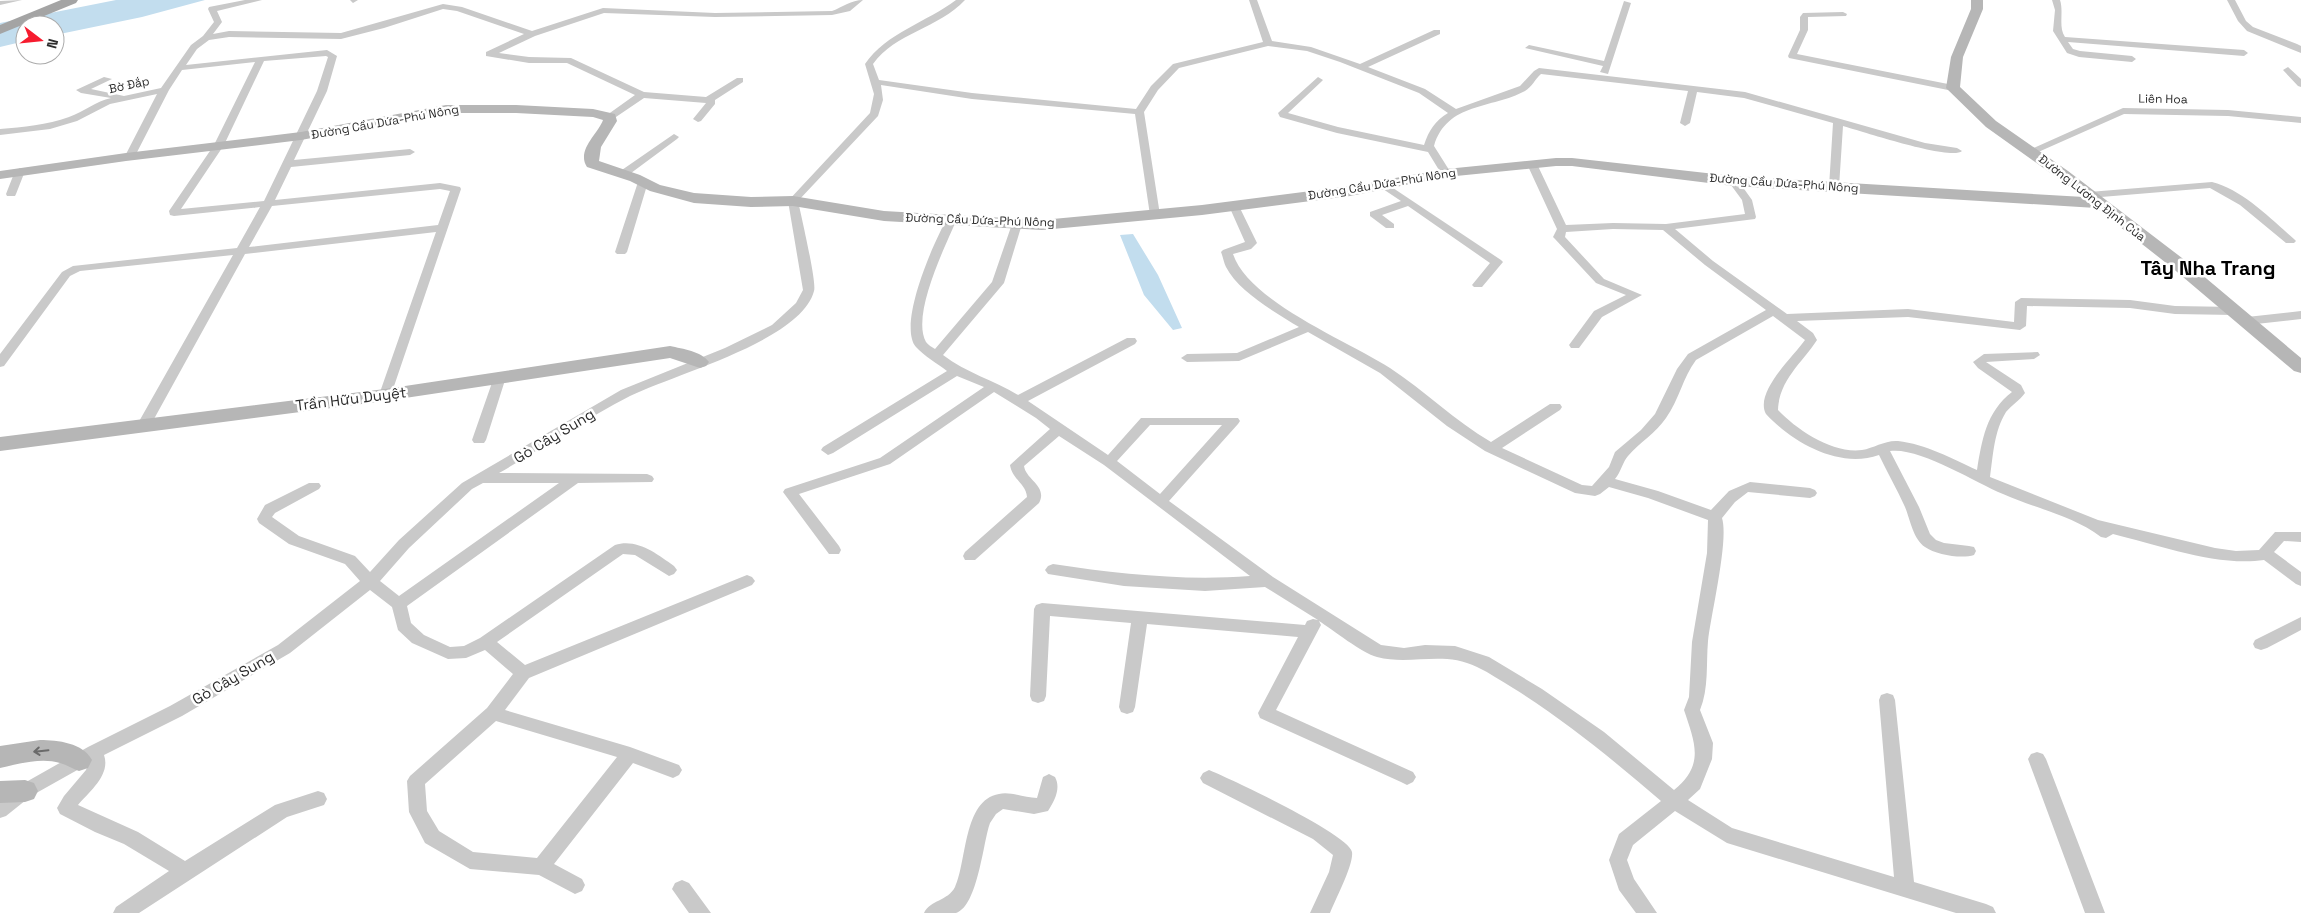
<svg xmlns="http://www.w3.org/2000/svg" width="2301" height="913" font-family="'Space Grotesk',sans-serif">
	<style>
		.water { fill: #c2ddee }
		.lines { fill: none; stroke-linecap: round; stroke-linejoin: round }
		.street { fill: #c9c9c9; fill-rule: evenodd }
		.secondary { fill: #b6b6b6; fill-rule: evenodd }
		.primary { fill: #a4a4a4; fill-rule: evenodd }
		.oneway { stroke: #6a6a6a }
		.labels { text-anchor: middle; stroke-width: 5; stroke-linejoin: round; paint-order: stroke }
		.far-street-label { font-size: 12px; fill: #2c2c2c; stroke: #fff }
		.street-label { font-size: 15px; fill: #2c2c2c; stroke: #fff }
		.district-label { font-size: 20px; font-weight: bold; fill: #000; stroke: #fff }
	</style>
	<rect width="100%" height="100%" fill="#fff"/>
	<path class="water" d="M116 0H205L142 17 55 35V25H25V41L0 47V23Z
		M1133 234 1158 275 1182 328 1173 330 1144 295 1120 235Z"/>
	<g class="lines">
		<path class="street" d="M22 0 0 5V1Z
			M245 0H262L217 11 222 22 213 34 229 31 341 33 443 4 462 7 532 31 603 8 715 13 832 11C843 7 851 0 863 0L850 11 832 15 715 17 604 13 535 36 499 53 529 57 571 58 644 92 706 97 737 78H743V82L715 100V104L701 121 698 122 693 119 706 103 644 98 613 119H607V115L635 95 567 63H529L486 56V52L524 34 457 11 443 9 384 28 341 39 229 37 209 40 197 49 186 65 327 50 337 56 327 91 294 160 410 149 415 152 410 155 291 167 275 200 440 183 460 187 461 189 391 395 385 399 379 395 436 232 245 254 149 428 144 429 137 425 233 255 80 271 70 276 4 366 0 367V354L62 272 73 266 237 248 260 207 174 216 170 215 169 211 214 145 255 62 182 70 169 90 134 158H126L125 156 157 94 110 104 77 121 50 129 0 135V129C23 127 47 125 69 117 84 112 96 101 111 98L81 93 76 90 104 77 112 79 91 89 124 96 161 88 191 45 203 36 214 22 208 9 209 7ZM326 56 328 57 317 91 264 201 181 209 224 145 264 61ZM440 189 450 191 438 225 249 247 272 206Z
			M350 0H358L353 3Z
			M956 0H965C939 28 895 33 873 64L879 80 972 93 1136 109 1151 86 1173 64 1263 42 1249 0H1257L1272 41 1311 47 1360 64 1434 30H1440V34L1368 67 1425 89 1456 109 1520 86 1534 71 1539 68 1745 92 1925 143 1957 148 1962 151C1951 161 1861 131 1843 126L1839 187 1834 190 1829 187 1833 123 1744 98 1697 92 1690 123 1685 126 1680 123 1688 91 1541 74C1535 79 1532 87 1525 91 1492 109 1447 102 1434 146L1451 173 1446 176 1442 175 1428 152 1337 133 1280 117 1278 113 1318 77 1323 80 1321 82 1288 113 1338 127 1424 145C1429 130 1435 121 1448 113L1419 93 1340 62 1307 51 1268 46 1179 68 1158 90 1144 112 1160 215 1155 218 1150 215 1135 114 972 99 881 85 883 100 878 116 798 201C801 215 817 283 814 291 801 341 674 374 630 396 585 419 543 448 499 473L647 474 652 476 654 479 652 482 578 483 407 606 411 623 424 635 450 647 464 646 480 638 615 545C637 538 657 554 674 566L677 570 674 574 669 576 635 555 623 554 497 642 525 665 742 577 747 575 752 577 755 581 752 585 529 678 505 710 630 747 679 765 682 770 679 775 673 778 633 763 554 864 582 879 585 885 582 891 575 894 539 875 470 869 425 843 409 812 407 781 410 776 487 708 513 674 485 650 466 658 448 659 412 643 398 630 392 607 370 590 290 653 182 716 104 755C111 775 89 792 78 805L138 832 185 861 275 805 318 791 324 793 327 799 324 805 287 817 139 913H113L116 907 169 871 124 844 95 832 60 814 57 808 64 796 86 770 88 764 31 796 6 816 0 818V800L19 786 88 747 170 706 278 645 360 581 345 564 289 544 259 523 257 519 265 505 309 483H319L321 486 319 489 275 513 272 517 299 536 355 556 370 572 399 540 462 483 621 390 725 348 772 325 796 303 803 290 788 201 870 113 874 94 865 64C886 33 927 22 956 0ZM483 483H559L399 596 380 581 409 548 472 489ZM496 721 617 757 537 858 473 852 439 831 427 811 425 784Z
			M2052 0H2060C2064 12 2058 27 2065 37L2244 50 2248 53 2244 56 2068 42 2073 49 2080 51 2132 56 2136 59 2132 62 2079 57 2067 53 2053 31 2055 10Z
			M2227 0H2235L2246 21 2253 27 2297 44 2301 46V53L2247 31 2238 21Z
			M1624 1 1631 3 1608 74 1600 72 1603 66 1525 48 1529 45 1604 61Z
			M1843 12 1847 14 1846 16 1808 17V30L1797 54 1953 85 1958 88 1953 91 1789 58 1788 56 1800 30V17L1803 13Z
			M2288 67 2301 79V87L2298 86 2283 70Z
			M2123 108 2228 110 2301 117V123L2228 116 2124 114 2036 153 2032 154 2027 151Z
			M674 134 679 137 677 139 627 176H619V172Z
			M1532 161 1537 164 1566 225 1613 223 1666 224 1745 214 1742 200 1728 181 1729 179H1737L1752 200 1756 217 1755 219 1675 229 1713 261 1787 314 1908 309 2014 322 2015 302 2021 298 2130 300 2175 306 2234 307 2240 311 2234 315 2175 314 2130 308 2027 306 2026 326 2020 330 1908 317 1797 321 1813 333 1817 340C1802 363 1779 380 1778 410 1797 430 1833 454 1862 450 1874 448 1885 440 1898 441 1925 444 1953 459 1977 470 1982 440 1986 412 2012 392L1978 368 1973 362 1984 354 2038 352 2040 355 2034 359 1986 362 2021 385 2025 393C2020 400 2012 405 2006 412 1994 431 1993 456 1990 477L2098 520 2215 548 2236 551 2259 550 2275 532H2301V542L2284 541 2274 552 2301 572V586L2296 584 2264 560C2218 567 2158 545 2113 534L2106 538 2101 537C2072 515 2036 509 2003 494 1974 482 1920 447 1890 451L1919 507 1930 534 1936 540 1944 543 1969 546 1974 547 1976 551 1974 555C1962 559 1936 555 1925 547 1913 539 1910 519 1905 507 1897 489 1887 472 1879 455 1839 469 1793 443 1766 414 1754 392 1794 356 1805 340L1773 316 1696 360C1683 377 1679 400 1666 418 1656 433 1640 442 1628 456 1623 461 1621 472 1615 479L1658 491 1711 510 1729 491 1750 482 1810 488 1815 490 1817 493 1815 496 1810 498 1748 492 1735 502 1722 518C1729 540 1711 614 1708 641 1706 664 1709 688 1700 710L1713 743 1712 759 1700 789 1688 800 1732 828 1894 877 1879 700 1881 695 1887 693 1893 695 1895 700 1914 882 1986 904 1993 907 1996 913H1956L1727 843 1675 811 1633 845 1627 860 1634 879 1657 913H1636L1619 890 1609 860 1619 834 1661 801C1613 760 1566 721 1513 688 1501 681 1490 673 1477 667 1443 650 1411 666 1377 657 1362 653 1333 630 1319 621L1321 625 1276 710 1413 772 1416 777 1413 782 1407 785 1401 782 1260 718 1258 713 1298 637 1147 624 1135 707 1133 712 1127 714 1121 712 1119 707 1131 623 1050 616 1046 696 1044 701 1038 703 1032 701 1030 696 1034 609 1036 605 1042 603 1305 625 1307 621 1313 619 1318 620 1265 587 1205 591 1124 586 1048 574 1045 570 1048 566 1053 564C1119 574 1184 581 1250 576L1104 465 1059 436 1024 466C1026 480 1048 486 1039 503L975 560H965L963 556 965 552 1027 497C1026 484 1012 479 1010 465L1050 429 1036 418 994 392 890 464 799 494 839 546 841 550 839 554H829L783 492 785 489 880 458 984 387 957 376 833 453 828 455 821 450 823 447 947 371C938 364 924 356 916 347 897 325 934 241 947 219H955L956 221C945 247 911 315 926 342 928 345 932 347 935 349L992 282 1012 224 1017 221 1021 222 1022 224 1004 283 943 355C966 373 994 380 1018 395L1127 338H1135L1137 341 1135 344 1028 401 1108 455 1141 418H1238L1240 421 1238 424 1169 501 1273 577 1381 645 1404 648 1425 645 1455 646 1489 657 1542 689 1604 732 1674 790C1705 765 1695 743 1684 710L1689 697 1692 642 1707 553 1708 520 1648 498 1609 487 1600 494 1595 496 1575 493 1485 451 1447 426 1380 373 1308 332 1239 361 1187 362 1181 358 1187 354 1237 353 1299 327C1277 314 1238 291 1226 267 1224 263 1223 257 1221 252L1223 250 1245 242 1229 206 1234 203 1238 204 1257 243 1251 249 1233 254C1249 302 1348 341 1390 368 1425 391 1455 421 1491 442L1550 404H1560L1562 407 1560 410 1502 448 1582 485 1592 486 1609 467 1615 452 1641 430 1655 414 1677 369 1688 354 1766 310 1705 265 1663 230 1613 229 1566 232 1565 237 1604 279 1642 295 1602 317 1579 348H1571L1569 345 1594 311 1626 295 1596 283 1555 239 1553 237 1557 229 1527 164ZM1150 425H1222L1160 494 1117 461Z
			M20 168 25 171 16 194 15 196H7L6 194 15 171Z
			M643 179 648 182 627 252 625 254H617L615 252 638 182Z
			M1384 182 1501 260 1503 262 1482 287H1474L1472 285 1490 263 1408 206 1382 215 1394 224V228H1386L1370 216V212L1401 201 1380 187V183Z
			M2212 182C2243 190 2270 218 2294 239L2296 241 2294 243H2286L2240 205 2210 188 2089 198 2084 195 2089 192Z
			M2301 311V319L2247 325 2241 321 2247 317Z
			M500 373 506 377 486 440 484 443H474L472 440 494 377Z
			M2301 617V630L2267 648 2261 650 2255 648 2253 644 2255 640Z
			M2037 752 2043 754 2046 759 2105 913H2085L2028 759 2031 754Z
			M1209 770C1229 778 1350 835 1352 852 1354 864 1335 900 1330 913H1310L1329 872 1333 855 1313 839 1203 783 1200 778 1203 773Z
			M1049 774 1055 777C1061 788 1055 800 1048 811L1034 814 1003 809 996 814 990 823C983 842 978 906 956 913 947 913 934 913 924 913 930 900 948 901 955 887 967 862 963 800 999 794 1010 791 1025 798 1037 798L1043 777Z
			M682 880 689 883 711 913H689L672 889 675 883Z"/>
		<path class="secondary" d="M1971 0H1983V9L1963 57 1960 87 1996 121 2068 171 2182 258 2301 358V373L2294 371 2170 266 2096 208 1733 186 1572 166H1556L1446 177 1350 196 1202 215 1042 230 884 221 793 206 751 207 694 203 650 191 630 181 587 167C576 150 598 134 603 120L593 117 516 113H446L301 140 126 161 0 179V171L126 153 301 132 446 105H516L593 109 615 114 617 121 601 147 599 161 640 175 660 185 694 193 751 197 793 196 884 211 1042 220 1202 205 1350 186 1446 169 1556 158H1572L1733 176 2084 197 1986 127 1946 88 1951 57 1971 9Z
			M670 346C683 349 701 351 709 362L706 366 700 368 670 358 385 401 0 451V437L385 389Z
			M40 740C58 740 83 743 92 760L88 768 79 771C73 769 67 765 60 763 41 757 19 764 0 768V746Z
			M25 780 34 783 38 791 34 799 25 802 0 803V781Z"/>
		<path class="primary" d="M61 0H78L76 3 0 34V25Z"/>
	</g>
	<defs><path id="oneway-shaft" d="M-6 0H5M1.5-3L5.5 0L1.5 3" fill="none" stroke-width="1.6" stroke-linecap="round" stroke-linejoin="round" transform="scale(1.25)"/></defs>
	<use class="oneway" href="#oneway-shaft" transform="translate(41 751) rotate(174)"/>
	<g class="labels">
		<g class="far-street-label">
			<text transform="translate(129 85) rotate(-12)" y="4">Bờ Đắp</text>
			<text transform="translate(2163 99) rotate(1)" y="4">Liên Hoa</text>
			<text transform="translate(385 122) rotate(-10)" y="4">Đường Cầu Dứa-Phú Nông</text>
			<text transform="translate(1784 183) rotate(4)" y="4">Đường Cầu Dứa-Phú Nông</text>
			<text transform="translate(1382 184) rotate(-9)" y="4">Đường Cầu Dứa-Phú Nông</text>
			<text transform="translate(2092 198) rotate(38)" y="4">Đường Lương Định Của</text>
			<text transform="translate(980 220) rotate(2)" y="4">Đường Cầu Dứa-Phú Nông</text>
		</g>
		<g class="street-label">
			<text transform="translate(351 399) rotate(-7)" y="5">Trần Hữu Duyệt</text>
			<text transform="translate(554 436) rotate(-31)" y="5">Gò Cây Sung</text>
			<text transform="translate(233 678) rotate(-30)" y="5">Gò Cây Sung</text>
		</g>
		<g class="district-label">
			<text x="2208" y="275">Tây Nha Trang</text>
		</g>
	</g>
	<g transform="translate(40 40) rotate(106)"><circle r="24" fill="#ffffff" stroke="#ababab"/>
	<path d="M0-4L9 19L0 12L-9 19Z" fill="#f61c2f"/>
	<text y="-8" font-size="14" font-weight="bold" text-anchor="middle" fill="#2c2c2c">N</text>
	</g>
</svg>
